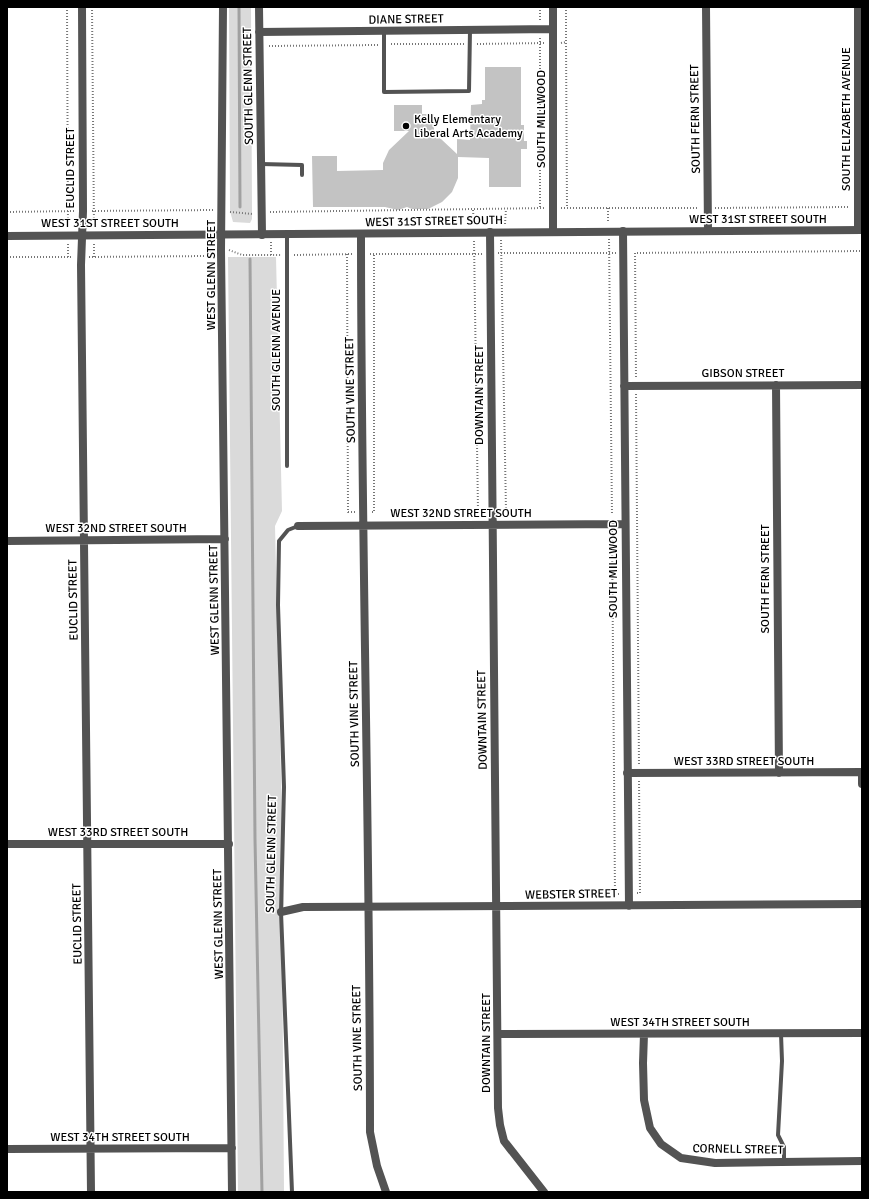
<svg xmlns="http://www.w3.org/2000/svg" width="869" height="1199" font-family="Signika,sans-serif">
	<style>
		.green { fill: #dadada }
		.lines { fill: none; stroke-linecap: round; stroke-linejoin: round }
		.stream { stroke: #a1a1a1; stroke-width: 3 }
		.building { fill: #c3c3c3 }
		.path { stroke: #757575; stroke-width: 2; stroke-dasharray: 1 2; stroke-linecap: butt }
		.service { stroke: #535353; stroke-width: 4 }
		.minor { stroke: #535353; stroke-width: 8 }
		.tertiary { stroke: #535353; stroke-width: 8 }
		.poi-dot { fill: #000; stroke: #fff; stroke-width: 1.5 }
		.labels { text-anchor: middle; stroke-width: 3; stroke-linejoin: round; paint-order: stroke }
		.street-label { font-size: 12px; fill: #000; stroke: #fff }
		.poi-label { font-size: 12px; fill: #000; stroke: #fff; text-anchor: start }
	</style>
	<rect width="100%" height="100%" fill="#fff"/>
	<path class="green" d="M229 7H251L252 212V219L250 223 233 222 230 211Z
		M228 257H276L282 511 275 526 284 904 282 925 284 1192H238Z"/>
	<g class="lines">
		<path class="stream" d="M239 7 240 207
			M250 259 255 839 262 1192"/>
	</g>
	<path class="building" d="M485 67H521V125H524V141H527V149H521V187H489V158L458 157V178L452 192 442 202 428 209H412L407 207 398 210 385 207H313L312 156H337V171L383 170V163L389 150 409 131H394V105H422V114H434V136L441 139 457 154V139L470 140 471 105 482 104V100H485Z"/>
	<g class="lines">
		<path class="path" d="M67 7 68 227
			M92 7 94 227
			M540 7V21
			M566 7V42
			M540 38V208
			M561 43 566 42 567 208
			M391 44H464
			M477 44 544 43
			M269 46 378 45
			M561 208H699
			M608 208V223
			M715 208 849 207
			M473 210 474 224
			M92 211 214 210
			M7 212 74 211
			M230 212 253 214
			M270 212 545 208
			M505 224 506 209
			M609 239 612 515
			M474 241 478 511H483
			M271 242V255
			M68 244V257
			M94 244V257
			M229 250 242 255H282
			M210 252 211 242
			M498 253H616
			M347 254 348 512H356
			M370 254H482
			M294 255 354 254
			M7 257H72
			M89 257 208 256 212 250
			M636 377 635 253 862 251
			M636 394 639 765
			M500 511H506L501 240
			M372 512H374V254
			M612 531 615 894H620
			M637 893H640L639 781"/>
		<path class="service" d="M384 31V92L469 91 470 30
			M261 164 302 165V175
			M287 235V466
			M781 1034 782 1061 778 1135 784 1147V1162
			M292 1192 281 912 284 787 278 605 279 541 288 530 298 526"/>
		<path class="minor" d="M82 7 83 211 81 265 91 1192
			M223 7 221 250 232 1192
			M259 7 262 235
			M553 7V232
			M706 7 708 231
			M259 32 553 29
			M858 230V7
			M623 231 629 906
			M490 232 498 1108 500 1125 504 1141 544 1192
			M361 234C361 533 370 833 370 1132L377 1166 386 1192
			M776 385 779 773
			M624 386 862 385
			M298 526 625 524
			M7 541 225 539
			M862 772V784
			M627 773 862 772
			M7 844H229
			M281 912 303 907 862 904
			M498 1034 862 1033
			M644 1034 643 1063 644 1100 650 1128 661 1144 681 1158 715 1163 862 1161
			M7 1149 232 1148"/>
		<path class="tertiary" d="M7 236 862 230"/>
	</g>
	<circle class="poi-dot" cx="406" cy="126" r="4"/>
	<g class="labels">
		<g class="street-label">
			<text transform="translate(406 19) rotate(-1)" y="4">DIANE STREET</text>
			<text transform="translate(248 86) rotate(-91)" y="4">SOUTH GLENN STREET</text>
			<text transform="translate(541 119) rotate(-90)" y="4">SOUTH MILLWOOD</text>
			<text transform="translate(695 119) rotate(-91)" y="4">SOUTH FERN STREET</text>
			<text transform="translate(846 119) rotate(-90)" y="4">SOUTH ELIZABETH AVENUE</text>
			<text transform="translate(70 168) rotate(-90)" y="4">EUCLID STREET</text>
			<text x="758" y="223">WEST 31ST STREET SOUTH</text>
			<text transform="translate(434 221) rotate(-1)" y="4">WEST 31ST STREET SOUTH</text>
			<text x="110" y="227">WEST 31ST STREET SOUTH</text>
			<text transform="translate(211 275) rotate(-90)" y="4">WEST GLENN STREET</text>
			<text transform="translate(276 350) rotate(-90)" y="4">SOUTH GLENN AVENUE</text>
			<text x="743" y="377">GIBSON STREET</text>
			<text transform="translate(350 390) rotate(-91)" y="4">SOUTH VINE STREET</text>
			<text transform="translate(479 395) rotate(-90)" y="4">DOWNTAIN STREET</text>
			<text x="461" y="517">WEST 32ND STREET SOUTH</text>
			<text x="116" y="532">WEST 32ND STREET SOUTH</text>
			<text transform="translate(613 569) rotate(-90)" y="4">SOUTH MILLWOOD</text>
			<text transform="translate(765 579) rotate(-90)" y="4">SOUTH FERN STREET</text>
			<text transform="translate(73 600) rotate(-91)" y="4">EUCLID STREET</text>
			<text transform="translate(214 600) rotate(-91)" y="4">WEST GLENN STREET</text>
			<text transform="translate(354 714) rotate(-91)" y="4">SOUTH VINE STREET</text>
			<text transform="translate(482 720) rotate(-91)" y="4">DOWNTAIN STREET</text>
			<text x="744" y="765">WEST 33RD STREET SOUTH</text>
			<text x="118" y="836">WEST 33RD STREET SOUTH</text>
			<text transform="translate(271 854) rotate(-89)" y="4">SOUTH GLENN STREET</text>
			<text transform="translate(571 894) rotate(-1)" y="4">WEBSTER STREET</text>
			<text transform="translate(77 924) rotate(-91)" y="4">EUCLID STREET</text>
			<text transform="translate(218 924) rotate(-91)" y="4">WEST GLENN STREET</text>
			<text x="680" y="1026">WEST 34TH STREET SOUTH</text>
			<text transform="translate(357 1038) rotate(-91)" y="4">SOUTH VINE STREET</text>
			<text transform="translate(486 1043) rotate(-90)" y="4">DOWNTAIN STREET</text>
			<text x="120" y="1141">WEST 34TH STREET SOUTH</text>
			<text transform="translate(738 1149) rotate(1)" y="4">CORNELL STREET</text>
		</g>
		<g class="poi-label">
			<text x="414" y="123">Kelly Elementary<tspan x="414" dy="14">Liberal Arts Academy</tspan></text>
		</g>
	</g>
	<rect width="869" height="1199" fill="none" stroke="#000000" stroke-width="16"/>
</svg>
